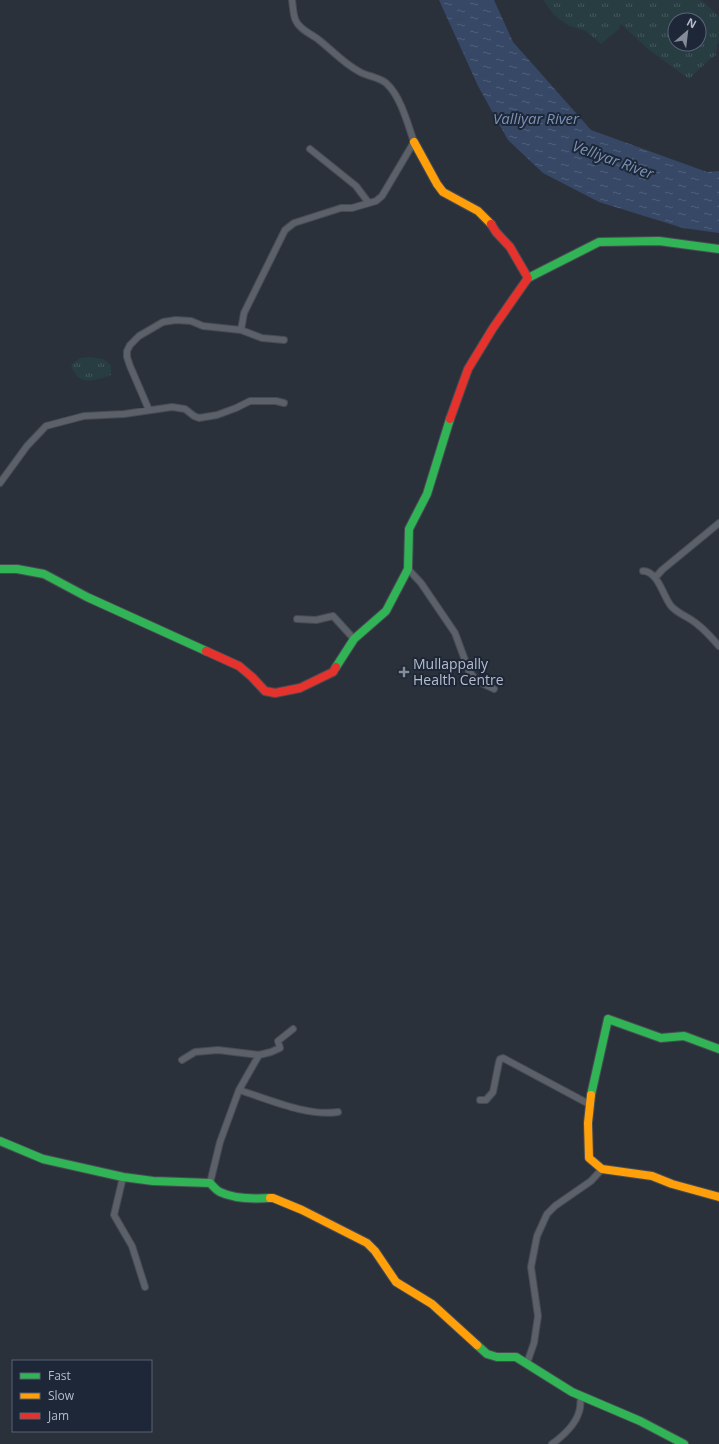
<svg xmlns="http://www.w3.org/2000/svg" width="719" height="1444" font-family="'Open Sans',sans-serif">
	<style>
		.park { fill: url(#park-tufts); fill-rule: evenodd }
		.water { fill: url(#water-ripples) }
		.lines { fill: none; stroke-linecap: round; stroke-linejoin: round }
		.street-casing { stroke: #474c53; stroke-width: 8 }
		.fast-casing { stroke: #474c53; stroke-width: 10 }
		.slow-casing { stroke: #474c53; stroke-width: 10 }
		.jam-casing { stroke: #474c53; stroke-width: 10 }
		.street { stroke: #5b6069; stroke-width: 6 }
		.fast { stroke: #30b455; stroke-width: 8 }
		.slow { stroke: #ff9f0a; stroke-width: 8 }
		.jam { stroke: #e5322d; stroke-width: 8 }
		.poi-dot { fill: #858c99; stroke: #1d2737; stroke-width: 1.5 }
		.labels { text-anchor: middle; stroke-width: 4; stroke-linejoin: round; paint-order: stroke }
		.poi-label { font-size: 14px; fill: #b5bdcc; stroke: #1d2737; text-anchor: start }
		.water-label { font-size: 15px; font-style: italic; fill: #7b91b5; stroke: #1d2737 }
	</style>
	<defs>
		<pattern id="park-tufts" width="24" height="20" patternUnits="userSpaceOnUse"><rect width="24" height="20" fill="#273d42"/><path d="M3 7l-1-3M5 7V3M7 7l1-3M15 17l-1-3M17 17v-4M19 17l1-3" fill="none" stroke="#44575c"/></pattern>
		<pattern id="water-ripples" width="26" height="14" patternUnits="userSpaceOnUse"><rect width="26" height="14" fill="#364866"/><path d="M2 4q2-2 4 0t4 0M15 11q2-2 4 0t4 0" fill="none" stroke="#51607b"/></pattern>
	</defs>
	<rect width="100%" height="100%" fill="#2b313b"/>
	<path class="park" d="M543 0H701L719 16V43L717 44 716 55 708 61 689 79 649 50 621 24 619 29 601 44 586 31 569 26 555 16ZM675 20H699V44H675Z
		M90 357 103 359 111 365V375C93 381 78 387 71 365L80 358Z"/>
	<path class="water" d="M439 0H494L513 42 591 130 707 172 719 171V233L683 228 599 202 543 173 508 140 478 86Z"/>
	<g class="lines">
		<g class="street-casing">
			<path id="street" d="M310 149 356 186 368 202
				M241 330 244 313 285 230 294 223 341 208H352L376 201 382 196 414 142C408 125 401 97 387 84 380 77 369 77 360 72 344 64 333 51 319 40 312 34 300 30 296 21 293 16 293 6 292 0
				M149 410 130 366 127 357V351L130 345 139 336 163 322 176 320 191 321 203 326 241 330 262 338 284 340
				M0 483 27 446 46 426 84 416 124 414 172 407 185 409 194 416 199 418 217 415 236 408 250 401H276L284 403
				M408 569 421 583 455 633 469 671 477 681 494 689
				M643 571C658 571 663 596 671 606 678 614 689 617 697 624 705 630 712 638 719 646
				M655 578 662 570 719 523
				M297 619 316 620 333 616 354 639
				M182 1060 195 1052 218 1050 259 1055 271 1052 280 1048 278 1041 293 1029
				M239 1090C268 1099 308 1117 338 1112
				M480 1100H486L493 1092 499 1062 500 1059 503 1058 589 1104
				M123 1177 114 1215 132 1246 145 1287
				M210 1183 220 1142 239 1090 259 1055
				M527 1363 534 1343 538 1316 531 1267 537 1236 547 1214 555 1206 591 1181 602 1169
				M552 1444C563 1436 575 1426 579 1412 581 1407 580 1401 581 1396"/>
		</g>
		<g class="fast-casing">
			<path id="fast" d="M528 278 599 242 659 241 719 249
				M0 569H17L44 574 87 597 206 651
				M336 667 354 639 386 611 408 569 409 529 427 494 450 419
				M591 1095 608 1019 661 1038 684 1036 719 1049
				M0 1141 43 1159 123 1177 153 1181 210 1183C213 1186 216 1190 220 1192 234 1199 254 1199 270 1198
				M477 1345 487 1354 497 1357H516L572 1392 640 1421 684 1444"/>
		</g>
		<g class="slow-casing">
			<path id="slow" d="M414 142 437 184 443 192 478 211 491 224
				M591 1095 588 1123 589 1158 602 1169 652 1176 672 1184 719 1197
				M270 1198H273L302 1210 367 1243 375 1251 396 1282 432 1304 477 1345"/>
		</g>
		<g class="jam-casing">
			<path id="jam" d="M450 419 468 369 493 328 528 278 510 247 496 232 491 224
				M206 651 239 666 252 677 265 691 275 693 300 688 333 672 336 667"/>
		</g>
		<use href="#street" class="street"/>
		<use href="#fast" class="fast"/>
		<use href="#slow" class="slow"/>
		<use href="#jam" class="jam"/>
	</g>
	<path class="poi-dot" d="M402 666h4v4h4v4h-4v4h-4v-4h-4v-4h4z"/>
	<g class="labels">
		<g class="poi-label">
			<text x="413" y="669">Mullappally<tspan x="413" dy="16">Health Centre</tspan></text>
		</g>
		<g class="water-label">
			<text x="536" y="124">Valliyar River</text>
			<text transform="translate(613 160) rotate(20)" y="5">Velliyar River</text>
		</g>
	</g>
	<rect x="12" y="1360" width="140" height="72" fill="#1d2737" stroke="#5a6373"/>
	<rect x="20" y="1373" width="20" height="6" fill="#30b455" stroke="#5a6373"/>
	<text x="48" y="1380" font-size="12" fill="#b5bdcc">Fast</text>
	<rect x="20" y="1393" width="20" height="6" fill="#ff9f0a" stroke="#5a6373"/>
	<text x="48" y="1400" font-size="12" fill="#b5bdcc">Slow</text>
	<rect x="20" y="1413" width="20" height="6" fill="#e5322d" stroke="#5a6373"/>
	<text x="48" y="1420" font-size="12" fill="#b5bdcc">Jam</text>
	<g transform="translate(687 32) rotate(28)"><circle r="19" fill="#1d2737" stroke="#5a6373"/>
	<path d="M0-3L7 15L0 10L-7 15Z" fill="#858c99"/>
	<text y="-6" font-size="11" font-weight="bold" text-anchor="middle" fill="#b5bdcc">N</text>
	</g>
</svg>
